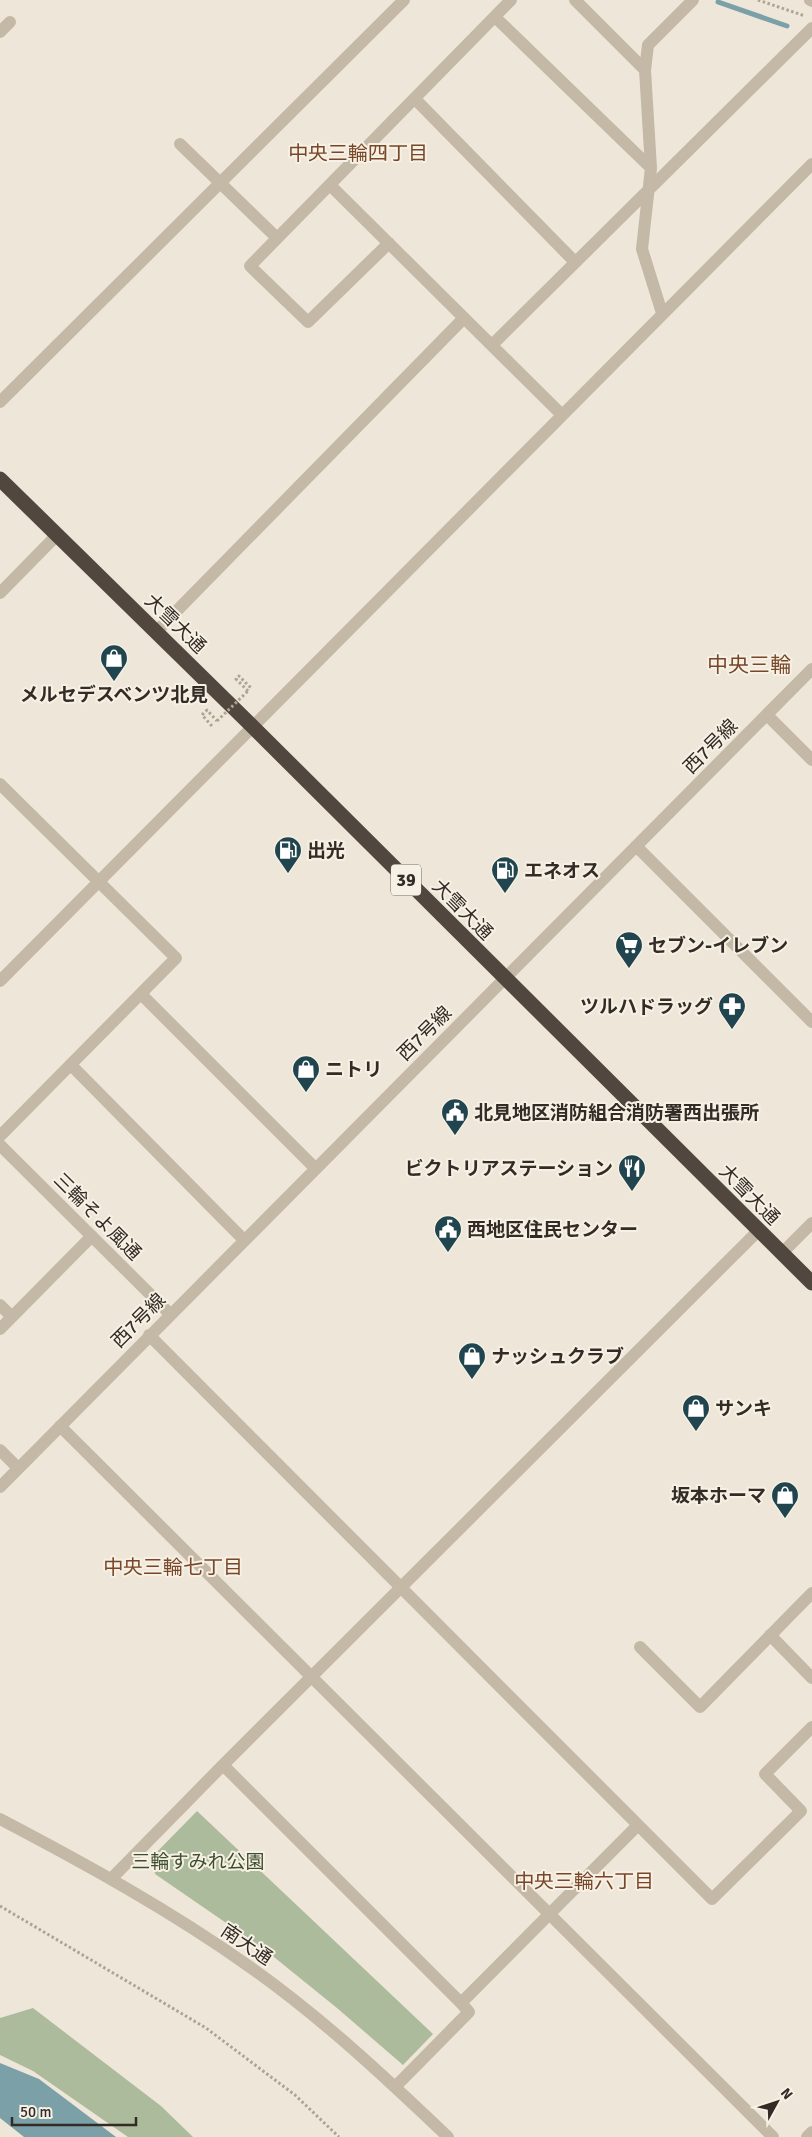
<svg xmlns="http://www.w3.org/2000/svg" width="812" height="2137" font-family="Signika,'Noto Sans JP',sans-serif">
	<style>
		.green { fill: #acbb9b }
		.water { fill: #7ba0a8 }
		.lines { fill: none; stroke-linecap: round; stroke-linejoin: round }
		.stream { stroke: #7ba0a8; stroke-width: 5 }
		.path { stroke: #b0a291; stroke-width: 3; stroke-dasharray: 2.5 2.5; stroke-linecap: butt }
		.minor { stroke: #c4b8a6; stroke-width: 12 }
		.highway { stroke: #52473e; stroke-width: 15 }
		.path-bridge { stroke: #b0a291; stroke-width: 3; stroke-dasharray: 2.5 2.5; stroke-linecap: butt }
		.labels { text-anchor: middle; stroke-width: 4; stroke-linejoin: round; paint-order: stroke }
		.shield { fill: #f6f1e4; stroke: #6d665f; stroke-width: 1 }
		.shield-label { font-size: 18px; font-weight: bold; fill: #322b26 }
		.street-label { font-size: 19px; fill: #322b26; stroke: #f6f1e4 }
		.poi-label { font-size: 19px; font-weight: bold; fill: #322b26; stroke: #f6f1e4; text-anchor: start }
		.park-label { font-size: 19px; fill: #3d4d2d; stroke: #f6f1e4 }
		.neighbourhood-label { font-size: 20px; fill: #784628; stroke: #f6f1e4 }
		.quarter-label { font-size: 21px; fill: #784628; stroke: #f6f1e4 }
	</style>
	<rect width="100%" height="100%" fill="#eee7d9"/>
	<path class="green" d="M197 1811 433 2034 403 2065 337 2008 264 1949 155 1874 152 1857Z
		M33 2008 161 2106 193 2137H128L33 2071 0 2055V2018Z"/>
	<path class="water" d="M0 2063 39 2079 116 2137H24L0 2118Z"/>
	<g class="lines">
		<path class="stream" d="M718 2 787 26"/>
		<path class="path" d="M758 0 805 16
			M248 691 236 679 239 676 252 689
			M212 726 202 715 207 710 217 721
			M0 1906 206 2028 295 2095 339 2137"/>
		<path class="minor" d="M575 0 645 70
			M810 0 812 1
			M495 17 651 168
			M0 32 10 22
			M415 99 575 262
			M180 144 277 238
			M330 185 561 414
			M389 243 308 322 250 266 511 0
			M662 313 642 249 651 168 645 70 648 45 693 0
			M492 345 812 28
			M0 402 404 0
			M0 593 57 535
			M156 632 464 318
			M767 715 812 760
			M0 784 176 958 0 1136
			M636 846 812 1022
			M0 981 812 164
			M142 995 316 1169
			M71 1065 244 1240
			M0 1145 170 1314
			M782 1253 812 1223
			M0 1305 12 1317
			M0 1329 92 1236
			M149 1335 712 1899 801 1811 765 1774 812 1727
			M60 1426 773 2137
			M0 1450 18 1468
			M0 1487 812 669
			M770 1635 812 1678
			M640 1647 700 1707 812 1593
			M223 1765 461 2003
			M0 1819C86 1864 171 1911 250 1967 321 2017 385 2077 448 2137
			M112 1878 223 1765 759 1230
			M395 2087 469 2012 461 2003 638 1825
			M807 2137 812 2132"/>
		<path class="highway" d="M0 479 252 726 812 1283"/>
		<path class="path-bridge" d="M217 721 248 691"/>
	</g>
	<defs>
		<g id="shop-pin" transform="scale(1.4375)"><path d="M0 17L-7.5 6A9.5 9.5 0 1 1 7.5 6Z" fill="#21454e" stroke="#f6f1e4"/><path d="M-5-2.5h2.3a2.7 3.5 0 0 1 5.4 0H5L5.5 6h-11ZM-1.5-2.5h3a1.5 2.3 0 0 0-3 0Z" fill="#fff"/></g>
		<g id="fuel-pin" transform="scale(1.4375)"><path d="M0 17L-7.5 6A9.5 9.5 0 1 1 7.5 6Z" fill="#21454e" stroke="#f6f1e4"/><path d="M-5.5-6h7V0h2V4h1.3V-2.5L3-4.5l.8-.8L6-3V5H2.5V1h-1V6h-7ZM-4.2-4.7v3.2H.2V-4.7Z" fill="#fff"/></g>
		<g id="supermarket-pin" transform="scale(1.4375)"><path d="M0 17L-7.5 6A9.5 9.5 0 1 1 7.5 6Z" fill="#21454e" stroke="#f6f1e4"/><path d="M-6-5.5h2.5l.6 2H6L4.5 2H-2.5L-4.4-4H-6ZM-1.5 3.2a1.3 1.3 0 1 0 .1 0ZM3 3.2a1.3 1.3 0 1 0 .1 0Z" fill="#fff"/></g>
		<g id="pharmacy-pin" transform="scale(1.4375)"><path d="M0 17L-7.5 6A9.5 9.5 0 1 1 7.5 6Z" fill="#21454e" stroke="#f6f1e4"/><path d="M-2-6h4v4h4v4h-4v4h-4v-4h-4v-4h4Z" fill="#fff"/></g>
		<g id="civic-pin" transform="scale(1.4375)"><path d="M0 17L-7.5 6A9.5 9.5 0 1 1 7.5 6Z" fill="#21454e" stroke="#f6f1e4"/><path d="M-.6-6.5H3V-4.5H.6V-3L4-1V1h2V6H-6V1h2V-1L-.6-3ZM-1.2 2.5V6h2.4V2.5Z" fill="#fff"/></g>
		<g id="restaurant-pin" transform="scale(1.4375)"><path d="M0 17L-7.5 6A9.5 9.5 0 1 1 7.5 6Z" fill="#21454e" stroke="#f6f1e4"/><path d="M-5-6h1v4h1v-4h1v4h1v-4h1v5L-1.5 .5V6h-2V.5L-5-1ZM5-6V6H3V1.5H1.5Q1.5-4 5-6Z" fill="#fff"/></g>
	</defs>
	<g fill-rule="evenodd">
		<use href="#shop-pin" x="114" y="658"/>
		<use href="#fuel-pin" x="288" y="850"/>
		<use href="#fuel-pin" x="505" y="870"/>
		<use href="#supermarket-pin" x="629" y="945"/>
		<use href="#pharmacy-pin" x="732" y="1006"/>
		<use href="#shop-pin" x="306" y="1069"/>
		<use href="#civic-pin" x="455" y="1112"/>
		<use href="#restaurant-pin" x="632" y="1168"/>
		<use href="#civic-pin" x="448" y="1229"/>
		<use href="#shop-pin" x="472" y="1356"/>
		<use href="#shop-pin" x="696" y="1408"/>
		<use href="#shop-pin" x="785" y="1495"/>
	</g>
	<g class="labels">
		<rect class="shield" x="391" y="864.5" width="30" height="31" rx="4"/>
		<g class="shield-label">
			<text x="406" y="886">39</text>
		</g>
		<g class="street-label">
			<text transform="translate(176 623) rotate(44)" y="7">大雪大通</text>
			<text transform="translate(710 746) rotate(-45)" y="7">西7号線</text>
			<text transform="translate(463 909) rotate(45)" y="7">大雪大通</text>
			<text transform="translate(424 1033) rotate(-45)" y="7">西7号線</text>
			<text transform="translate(750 1194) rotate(45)" y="7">大雪大通</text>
			<text transform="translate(98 1216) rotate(45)" y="7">三輪そよ風通</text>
			<text transform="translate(138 1320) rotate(-45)" y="7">西7号線</text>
			<text transform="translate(247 1944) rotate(34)" y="7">南大通</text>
		</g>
		<g class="poi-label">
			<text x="114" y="701" text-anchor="middle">メルセデスベンツ北見</text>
			<text x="307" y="857">出光</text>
			<text x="524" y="877">エネオス</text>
			<text x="648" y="952">セブン-イレブン</text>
			<text x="713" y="1013" text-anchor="end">ツルハドラッグ</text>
			<text x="325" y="1076">ニトリ</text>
			<text x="474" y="1119">北見地区消防組合消防署西出張所</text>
			<text x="613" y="1175" text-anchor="end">ビクトリアステーション</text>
			<text x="467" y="1236">西地区住民センター</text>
			<text x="491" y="1363">ナッシュクラブ</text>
			<text x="715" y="1415">サンキ</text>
			<text x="766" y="1502" text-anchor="end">坂本ホーマ</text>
		</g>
		<g class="park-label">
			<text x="198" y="1868">三輪すみれ公園</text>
		</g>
		<g class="neighbourhood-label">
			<text x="358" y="160">中央三輪四丁目</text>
			<text x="173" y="1574">中央三輪七丁目</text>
			<text x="584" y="1888">中央三輪六丁目</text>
		</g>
		<g class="quarter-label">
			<text x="749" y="672">中央三輪</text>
		</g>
	</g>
	<g transform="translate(777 2102) rotate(50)" stroke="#f6f1e4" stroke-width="4" paint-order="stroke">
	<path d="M0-4L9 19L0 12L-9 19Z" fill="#322b26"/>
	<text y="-8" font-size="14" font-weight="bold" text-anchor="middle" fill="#322b26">N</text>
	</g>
	<path d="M12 2117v8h124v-8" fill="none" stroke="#322b26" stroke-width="2.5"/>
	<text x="20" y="2117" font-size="15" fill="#322b26" stroke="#f6f1e4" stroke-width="4" paint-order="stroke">50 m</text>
</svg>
